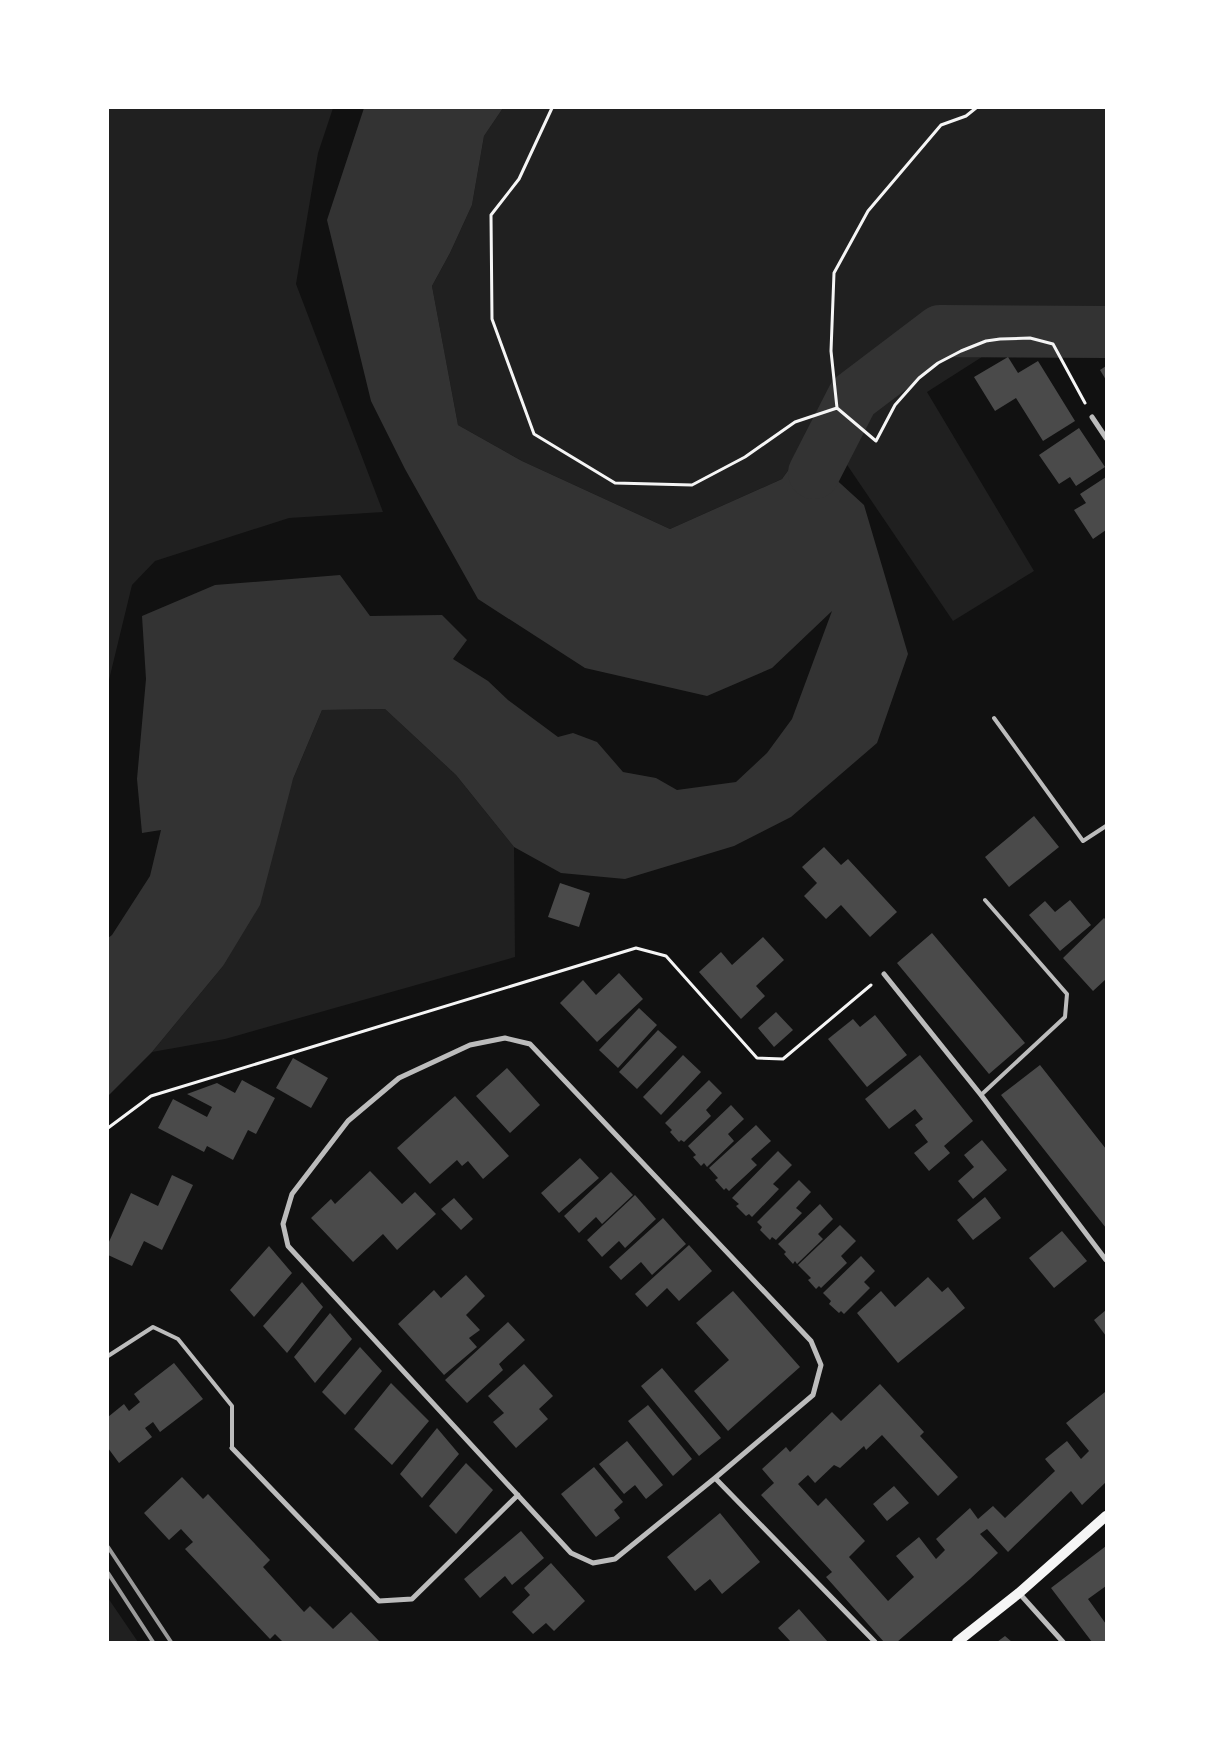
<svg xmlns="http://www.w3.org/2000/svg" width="1214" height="1750" font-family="Cabin,sans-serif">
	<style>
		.green { fill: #202020 }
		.water { fill: #333 }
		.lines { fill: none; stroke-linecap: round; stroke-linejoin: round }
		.river { stroke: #333; stroke-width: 52 }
		.building { fill: #4a4a4a }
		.path { stroke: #f5f5f5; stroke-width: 3 }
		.service { stroke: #bcbcbc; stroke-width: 4 }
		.minor { stroke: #bcbcbc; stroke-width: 5 }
		.secondary { stroke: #f5f5f5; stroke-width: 10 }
		.rail { stroke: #9a9a9a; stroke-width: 4 }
	</style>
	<rect width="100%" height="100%" fill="#111"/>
	<path class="green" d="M108 108H333L318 153 296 284 383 512 289 518 155 561 132 585 108 684Z
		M503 108H1106V332H1021L927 392 1034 571 953 621 839 453 862 399 820 426 782 479 670 529 522 461 458 425 432 286 450 253 472 205 484 136Z
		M385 709 456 775 514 847 515 957 225 1039 152 1052 223 966 293 779 322 710Z
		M108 1598 138 1642H110L108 1639Z"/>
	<path class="water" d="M364 108H503L484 136 472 205 450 253 432 286 458 425 522 461 670 529 782 479 820 426 863 398 830 474 864 505 908 654 877 743 791 817 734 846 625 879 561 873 514 847 456 775 385 709 322 710 293 779 260 905 223 966 152 1052 108 1096V938L112 935 150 876 161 830 142 833 137 779 146 679 142 616 215 585 340 575 370 616 442 615 467 640 453 659 488 681 508 700 558 737 573 733 597 742 623 772 656 778 677 790 736 782 767 753 792 719 832 611 772 668 707 696 585 668 478 599 405 469 371 401 327 220Z"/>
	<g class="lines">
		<path class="river" d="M814 473 853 397 940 331 1106 332"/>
	</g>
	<path class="building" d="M1008 357 1018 373 1038 361 1075 421 1043 441 1016 398 995 411 974 377Z
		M1106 366V380L1100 370Z
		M1079 428 1105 467 1076 486 1070 477 1059 484 1039 455Z
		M1106 477V530L1093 539 1074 510 1086 503 1080 494Z
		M1034 816 1059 847 1009 887 985 857Z
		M824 847 841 865 848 859 897 912 870 937 841 905 826 919 804 896 817 883 802 867Z
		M560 883 590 893 579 927 548 917Z
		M1070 900 1091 925 1060 951 1029 915 1045 901 1055 912Z
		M1104 918 1106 920V979L1093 991 1063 958Z
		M932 933 1025 1043 989 1074 897 963Z
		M763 937 784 960 756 986 765 996 741 1019 699 972 721 952 732 965Z
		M619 973 643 999 597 1042 560 1003 583 980 596 995Z
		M639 1008 657 1025 618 1068 599 1050Z
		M776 1012 793 1030 774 1047 758 1028Z
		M875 1015 907 1055 867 1087 828 1039 853 1019 860 1027Z
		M658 1030 677 1047 637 1089 619 1072Z
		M683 1055 701 1072 661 1115 643 1097Z
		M920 1055 973 1121 944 1146 950 1153 929 1171 914 1153 928 1142 915 1125 923 1119 915 1109 889 1129 865 1099Z
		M293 1058 328 1078 311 1108 276 1088Z
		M1040 1065 1106 1149V1228L1001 1095Z
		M507 1068 540 1105 510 1133 476 1096Z
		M242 1080 275 1098 256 1134 248 1130 233 1160 207 1146 204 1152 158 1128 173 1099 207 1117 212 1107 187 1094 217 1083 235 1093Z
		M709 1080 722 1093 706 1110 711 1116 684 1142 681 1140 679 1142 670 1132 672 1130 665 1123Z
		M455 1096 509 1156 483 1179 468 1161 462 1166 457 1160 430 1184 397 1148Z
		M731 1105 744 1119 728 1134 734 1141 707 1167 704 1163 701 1166 693 1157 696 1155 688 1146Z
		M756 1125 771 1141 751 1159 757 1165 729 1191 726 1188 724 1190 715 1180 718 1178 709 1168Z
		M982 1140 1007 1170 973 1199 958 1181 974 1167 964 1155Z
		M778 1151 792 1165 773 1184 779 1189 752 1217 749 1214 746 1216 736 1206 739 1204 732 1198Z
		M580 1158 599 1178 559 1213 541 1193Z
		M370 1171 402 1204 415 1192 436 1214 397 1250 383 1234 353 1262 311 1218 331 1199 335 1204Z
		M611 1172 633 1195 602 1224 596 1217 579 1233 564 1216Z
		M172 1175 193 1185 162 1250 144 1241 132 1266 108 1255V1244L131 1193 158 1206Z
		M799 1180 811 1192 796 1208 802 1213 776 1240 772 1237 770 1240 760 1230 762 1227 757 1222Z
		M635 1195 656 1219 625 1248 619 1241 602 1257 587 1240Z
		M985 1197 1001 1218 973 1240 957 1220Z
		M454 1198 473 1219 461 1230 441 1209Z
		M820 1204 833 1219 818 1234 823 1239 797 1264 795 1261 793 1264 784 1254 786 1252 778 1244Z
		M663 1218 686 1244 652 1275 641 1262 621 1280 609 1267Z
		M840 1225 856 1241 841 1256 847 1263 821 1288 819 1286 816 1289 808 1280 811 1278 798 1265Z
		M1062 1231 1087 1261 1054 1288 1029 1258Z
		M689 1245 712 1271 679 1301 667 1288 647 1307 635 1294Z
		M269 1246 292 1273 254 1317 230 1290Z
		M861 1256 875 1271 864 1282 870 1288 844 1314 841 1311 839 1313 829 1304 831 1301 823 1293Z
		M466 1275 485 1296 466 1315 480 1330 469 1338 477 1347 444 1375 398 1324 434 1290 441 1298Z
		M928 1277 942 1292 948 1287 965 1308 898 1363 857 1313 881 1291 895 1307Z
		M302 1282 323 1307 287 1353 263 1326Z
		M733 1291 800 1367 728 1431 694 1391 729 1360 696 1323Z
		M1106 1310V1336L1094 1320Z
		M330 1313 352 1339 315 1383 294 1357Z
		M508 1322 525 1340 499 1364 503 1370 467 1403 445 1380Z
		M360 1347 382 1371 345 1415 322 1392Z
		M174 1363 203 1399 160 1432 153 1422 145 1428 152 1437 119 1463 108 1448V1417L124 1404 129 1411 140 1402 134 1394Z
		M524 1364 553 1396 539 1409 548 1419 516 1448 493 1422 504 1413 488 1396Z
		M662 1368 721 1438 699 1456 641 1386Z
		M391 1383 429 1421 392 1465 354 1429Z
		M880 1384 924 1432 920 1436 958 1477 938 1496 882 1435 866 1450 864 1446 840 1468 834 1465 815 1483 808 1475 798 1484 818 1506 826 1498 865 1541 849 1557 888 1601 914 1577 896 1556 919 1537 936 1559 945 1550 936 1539 970 1508 978 1519 993 1506 1005 1518 1055 1471 1045 1459 1067 1441 1081 1459 1089 1451 1066 1423 1105 1392 1106 1394V1482L1082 1505 1071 1491 1008 1552 987 1529 980 1534 998 1553 970 1579 897 1642H884L826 1577 832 1572 761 1495 774 1483 762 1469 786 1447 790 1452 832 1412 841 1421Z
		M648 1405 692 1459 673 1476 628 1421Z
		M437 1428 459 1454 422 1498 400 1474Z
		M627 1441 663 1485 646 1499 635 1485 624 1494 599 1464Z
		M466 1463 493 1490 456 1534 429 1506Z
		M594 1467 623 1502 614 1510 620 1518 596 1537 561 1494Z
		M182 1477 203 1499 208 1494 270 1560 263 1567 304 1612 310 1606 333 1629 351 1612 380 1642H283L275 1634 270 1639 185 1549 193 1542 181 1529 169 1540 144 1513Z
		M894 1486 909 1503 887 1521 873 1504Z
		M720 1513 760 1562 722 1594 710 1579 695 1591 667 1557Z
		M521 1531 544 1558 512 1585 505 1576 480 1598 464 1579Z
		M1106 1546V1586L1088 1599 1106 1624V1642H1092L1051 1588Z
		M551 1563 585 1601 554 1631 546 1623 533 1634 512 1612 530 1595 524 1588Z
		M799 1609 828 1642H791L778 1628Z
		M1005 1636 1012 1642H997Z"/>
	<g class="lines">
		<path class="path" d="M552 108 519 179 491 215 492 319 534 434 615 483 692 485 745 457 795 422 837 408
			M976 108 966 116 941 125 868 211 834 273 831 351 837 408 876 441 895 405 919 378 938 363 961 351 986 341 1000 339 1030 338 1053 344 1085 403
			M108 1128 151 1096 636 948 666 956 757 1058 783 1059 871 985"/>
		<path class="service" d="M994 718 1083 841 1106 826
			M981 1095 1065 1017 1067 994 985 900
			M108 1356 153 1327 178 1339 232 1406V1448"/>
		<path class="minor" d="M1092 417 1106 438
			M884 974 981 1095 1106 1260
			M505 1038 530 1044 811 1341 821 1365 813 1395 715 1478 615 1559 593 1563 571 1553 288 1246 283 1224 292 1194 348 1121 399 1078 470 1045Z
			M232 1448 379 1601 412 1599 518 1495
			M715 1478 875 1642
			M1019 1593 1063 1642"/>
		<path class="secondary" d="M957 1642 1019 1593 1106 1516"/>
		<path class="rail" d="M108 1547 171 1642
			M108 1573 153 1642"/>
	</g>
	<rect width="1214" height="1750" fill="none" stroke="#ffffff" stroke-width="218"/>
</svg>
